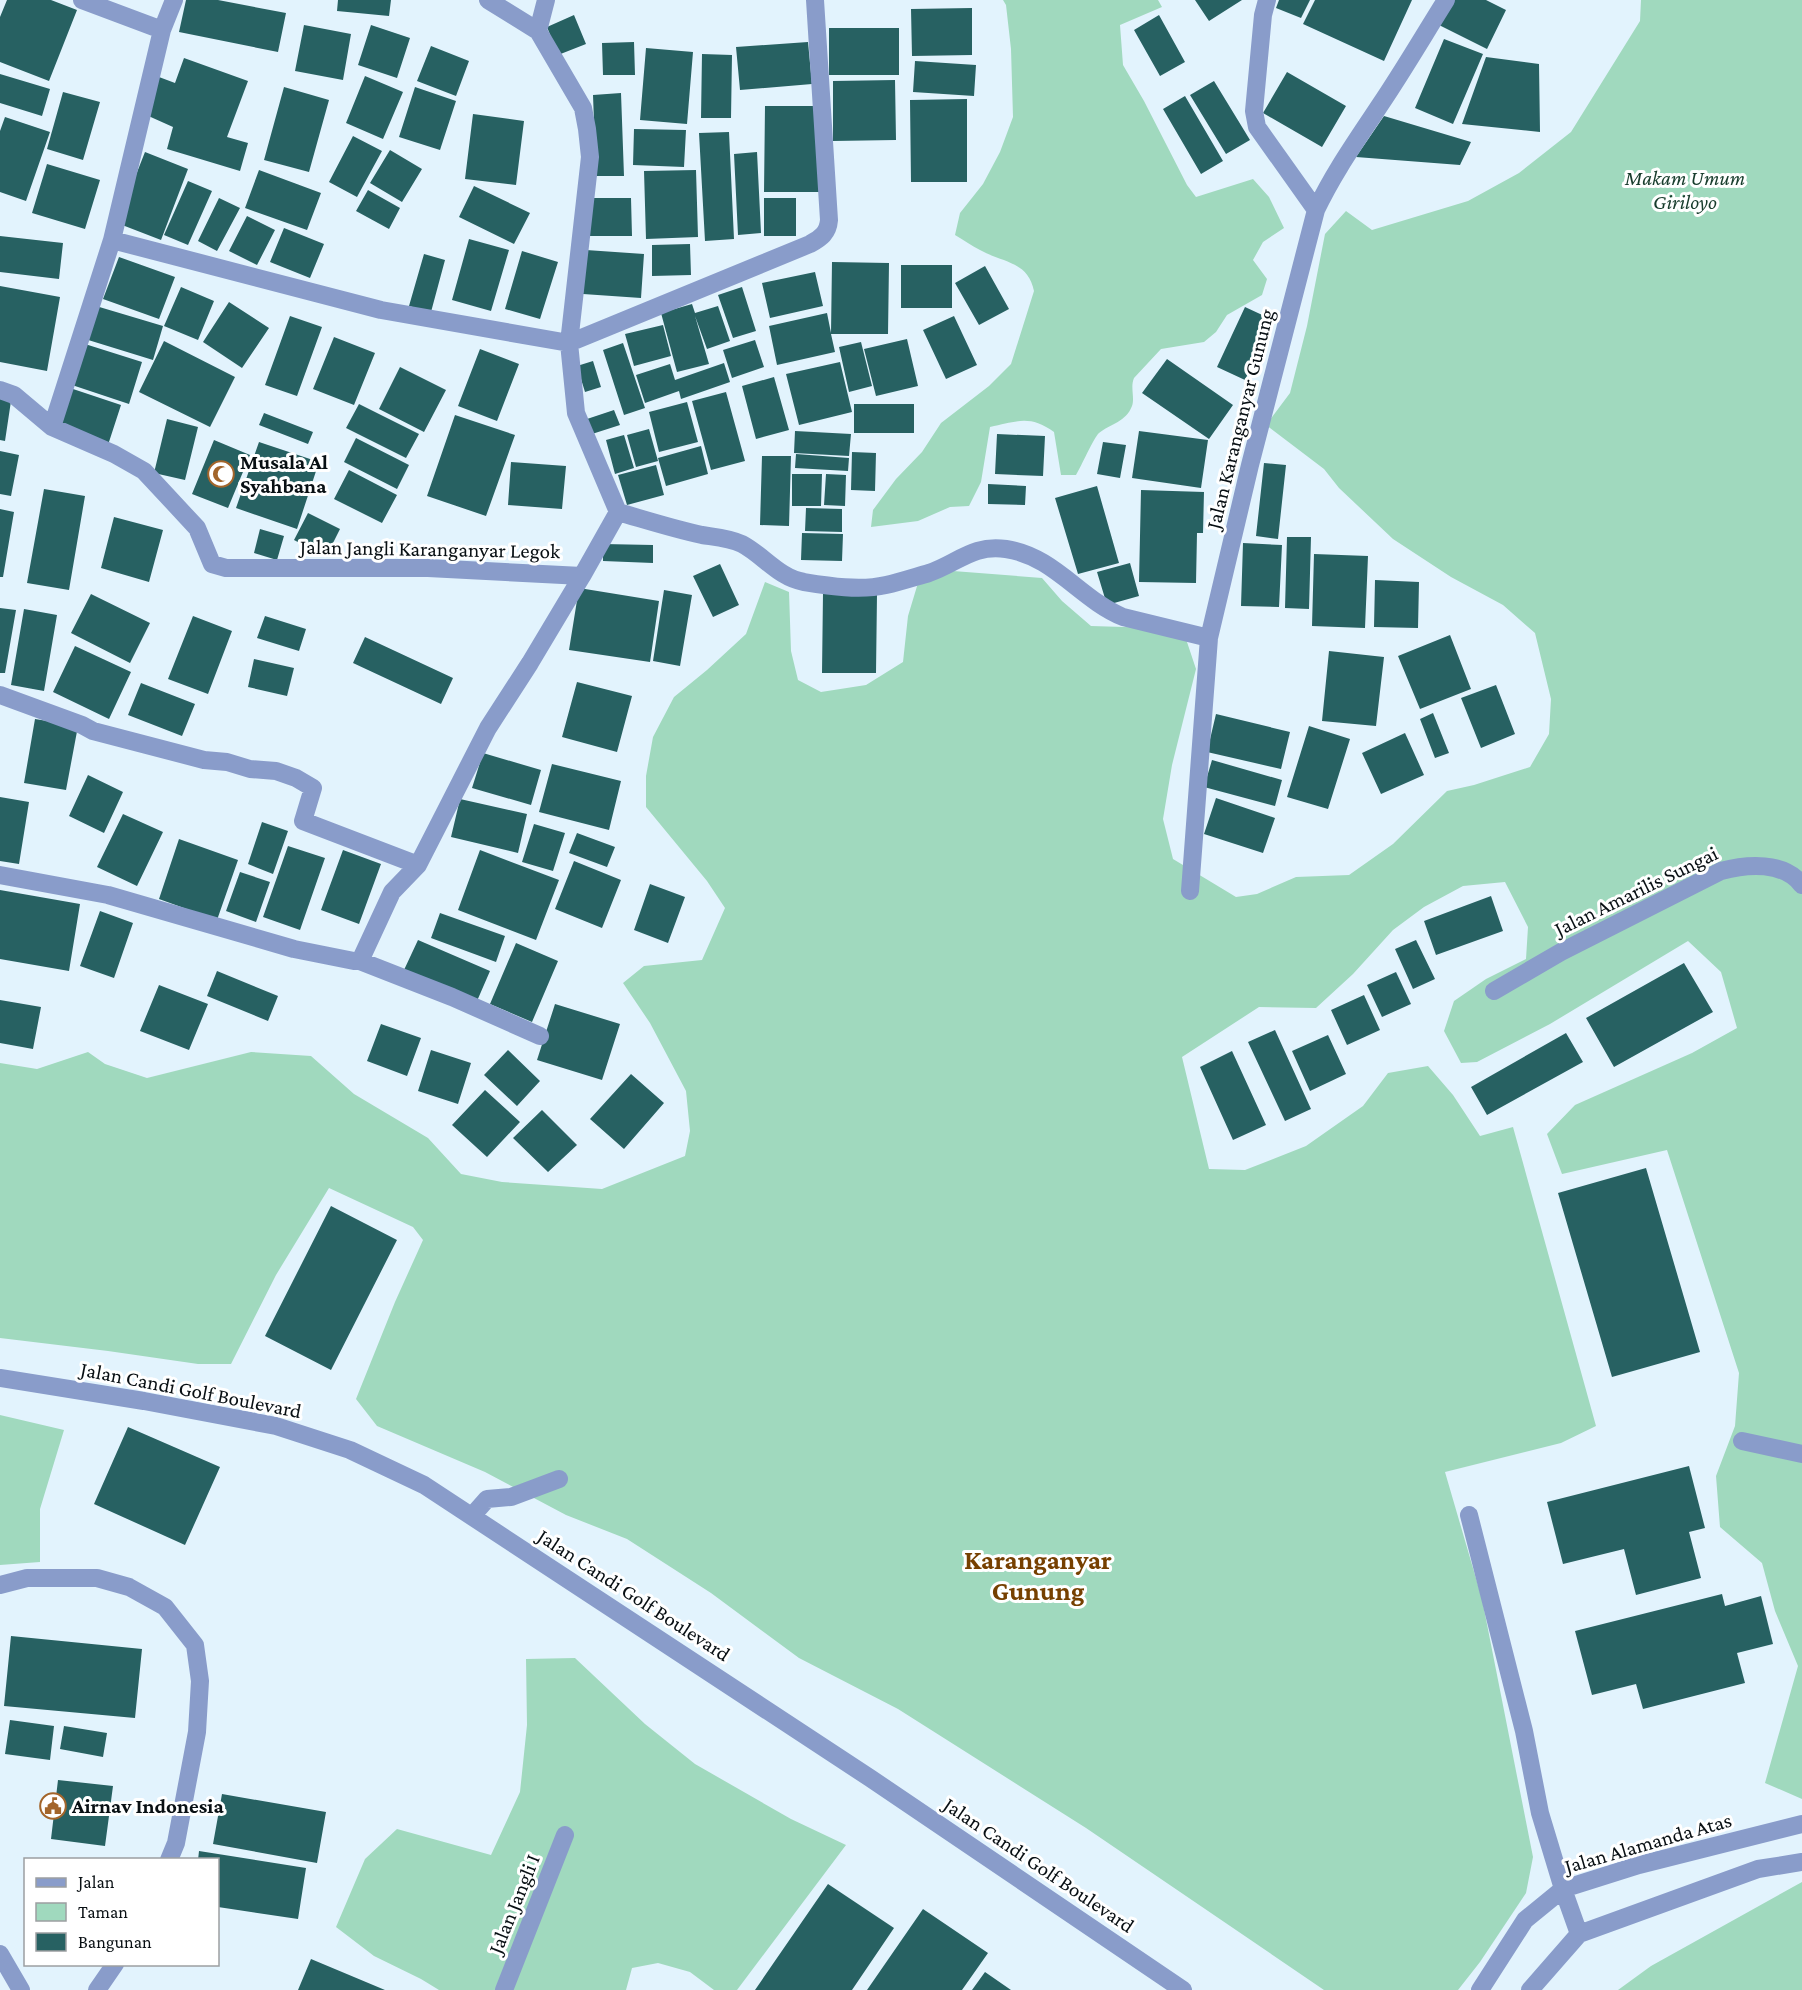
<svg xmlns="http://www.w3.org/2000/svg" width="1802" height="1990" font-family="'Crimson Pro',serif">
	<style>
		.green { fill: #a0d9be }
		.building { fill: #276162 }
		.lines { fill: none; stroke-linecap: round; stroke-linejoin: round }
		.minor { stroke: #899cca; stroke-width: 18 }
		.labels { text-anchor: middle; stroke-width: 6; stroke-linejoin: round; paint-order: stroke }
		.park-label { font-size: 21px; font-style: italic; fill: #173c2c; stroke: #fff }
		.street-label { font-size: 21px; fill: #080f13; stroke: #fff }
		.poi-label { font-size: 21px; font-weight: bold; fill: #080f13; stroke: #fff; text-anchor: start }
		.district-label { font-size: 27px; font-weight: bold; fill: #764000; stroke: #fff }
	</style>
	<rect width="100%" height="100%" fill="#e2f3fd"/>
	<path class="green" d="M1003 0H1158L1162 7 1120 25 1123 65 1144 101 1187 185 1196 197 1253 179 1269 197 1284 228 1263 242 1253 260 1267 279 1262 295 1227 315 1216 332 1204 342 1161 349 1134 378C1130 387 1135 398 1132 406 1126 422 1110 424 1099 433 1094 437 1081 467 1076 475H1061L1054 432C1030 415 1018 421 990 427L981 482 969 506 950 507 918 521 871 527 873 510 896 479 922 452 941 423 989 386 1011 364 1034 291C1028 261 1003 263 980 250 972 246 964 240 955 235L960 213 983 184 1000 152 1013 117 1011 49 1006 5Z
		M1641 0H1802V1799L1765 1783 1798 1666 1775 1611 1762 1563 1720 1527 1716 1476 1735 1426 1739 1373 1667 1150 1562 1174 1547 1134 1575 1105 1692 1053 1737 1028 1721 972 1688 941 1550 1024 1477 1062 1461 1063 1444 1031 1454 1001 1486 979 1526 959 1528 927 1505 882 1463 886 1424 907 1393 930 1353 974 1316 1008 1259 1007 1182 1057 1209 1169 1245 1170 1306 1146 1363 1106 1388 1073 1428 1066 1453 1095 1480 1136 1513 1127 1596 1426 1561 1443 1445 1472 1482 1599 1533 1857 1526 1893 1480 1962 1458 1990H1324L1086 1828 898 1709 799 1658 711 1593 627 1539 566 1515 485 1472 377 1426 356 1399 395 1302 423 1240 413 1227 329 1188 276 1275 231 1364H198L108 1351 0 1338V1063L37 1069 88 1052 105 1064 147 1078 251 1052 311 1056 354 1094 428 1138 461 1174 502 1182 602 1189 685 1156 690 1131 686 1091 650 1023 623 983 644 966 702 960 725 908 707 881 646 807V776L653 737 674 697 707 670 746 634 765 582 789 592 791 651 798 680 821 692 866 685 903 662 908 616 921 573 953 571 1042 578 1062 601 1091 626 1157 628 1185 636 1196 669 1172 765 1163 819 1173 859 1236 897 1257 894 1296 877 1349 875 1393 844 1447 791 1474 785 1530 767 1549 734 1551 699 1535 633 1503 605 1451 577 1393 539 1339 488 1324 469 1266 425 1290 393 1307 326 1325 234 1346 211 1372 230 1468 201 1519 173 1571 132 1640 21Z
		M0 1415 64 1430 40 1509V1562L0 1565Z
		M575 1658 645 1724 695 1764 791 1819 846 1845 737 1990H714L690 1972 658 1963 632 1968 626 1990H439L421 1979 374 1956 336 1927 365 1859 397 1829 491 1855 520 1792 527 1725 526 1659Z
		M1802 1882V1990H1618L1651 1966Z"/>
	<path class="building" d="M7 0H51L77 10 49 81 0 62V17Z
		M186 0H218L286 13 278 52 179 32Z
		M338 0H391L389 16 337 11Z
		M1195 0H1242L1209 21Z
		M1279 0H1310L1301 18 1276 8Z
		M1315 0H1412L1384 61 1303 24Z
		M1449 0H1486L1506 10 1487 49 1437 24Z
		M972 8V55L912 56 911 9Z
		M574 15 586 44 558 55 547 27Z
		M1159 15 1185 62 1160 76 1134 30Z
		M304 25 351 34 343 80 295 71Z
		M371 25 410 38 397 78 358 65Z
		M829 28H899V75H829Z
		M1444 39 1483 54 1453 124 1415 108Z
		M634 42 635 75H603L602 43Z
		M808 42 812 84 740 90 736 47Z
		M431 46 469 61 456 96 417 81Z
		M646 48 693 52 687 124 640 120Z
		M702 54 732 55 731 118H701Z
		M1486 57 1539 64 1540 132 1462 124Z
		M184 58 248 81 227 137 248 143 240 171 167 149 173 127 144 114 159 77 175 83Z
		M915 61 976 65 974 96 913 92Z
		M1287 72 1346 106 1322 147 1263 113Z
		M0 74 50 89 42 116 0 103Z
		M365 76 403 92 383 139 346 123Z
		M895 80 896 140 833 141V81Z
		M1214 81 1250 140 1226 154 1190 95Z
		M284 87 329 100 309 172 264 160Z
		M415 87 456 101 440 150 399 137Z
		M63 92 100 102 83 160 47 149Z
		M621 93 624 176H596L593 95Z
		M1185 96 1223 161 1201 174 1163 109Z
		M967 99V182H911L910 100Z
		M765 106H820V192H764Z
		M473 114 524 121 516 185 465 179Z
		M1384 116 1471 142 1460 165 1356 157Z
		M5 117 50 132 26 201 0 192V131Z
		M634 129 686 130 684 167 633 165Z
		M729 132 734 239 705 241 699 133Z
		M353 136 382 151 357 197 329 182Z
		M390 150 422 169 402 202 370 183Z
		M145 152 188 169 161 240 117 223Z
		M757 152 761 233 738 235 734 154Z
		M47 164 100 180 85 229 32 213Z
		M259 170 321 193 307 230 245 208Z
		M696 170 698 237 646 239 644 171Z
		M188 181 212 191 188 245 164 235Z
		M474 186 530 213 514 244 459 217Z
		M368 190 400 208 389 229 356 211Z
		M219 198 240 208 217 251 198 241Z
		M590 198H631L632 236H590Z
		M764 198H796V236H764Z
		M247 216 275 230 257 265 229 251Z
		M284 228 324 244 310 278 270 262Z
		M0 236 63 243 59 279 0 272Z
		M469 239 509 250 491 311 452 300Z
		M690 244 691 275 652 276V245Z
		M586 250 644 254 641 298 583 294Z
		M522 251 558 262 540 319 505 309Z
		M424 254 445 260 431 312 409 306Z
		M119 257 175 277 159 319 103 299Z
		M832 262 889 263 888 334H831L835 352 777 365 769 326 827 313 831 333Z
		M901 265H952V308H901Z
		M985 266 1009 309 979 325 955 283Z
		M815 272 823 306 770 318 762 283Z
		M0 286 60 297 47 371 0 362Z
		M181 287 214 301 198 340 164 326Z
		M742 287 756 331 733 338 718 295Z
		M229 302 269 328 242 368 203 342Z
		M692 304 695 313 718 306 730 341 707 349 695 316 709 364 677 372 661 313Z
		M96 306 163 326 153 360 85 339Z
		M1245 307 1273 320 1245 380 1217 367Z
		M290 316 322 327 297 396 265 385Z
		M954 316 977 365 946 379 923 330Z
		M663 325 671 356 634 366 625 334Z
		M334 337 375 353 354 405 313 389Z
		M907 339 918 386 876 396 864 349Z
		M755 340 764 367 732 378 723 350Z
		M164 341 235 377 210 427 139 392Z
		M861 342 872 386 849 392 839 347Z
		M623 343 645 408 624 415 603 350Z
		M85 344 142 362 129 404 72 385Z
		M480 349 519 364 497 421 458 406Z
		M1167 359 1233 405 1209 439 1142 393Z
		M593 361 601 387 585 392 577 366Z
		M840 362 852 412 799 425 786 374Z
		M724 363 730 382 681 399 679 391 645 403 636 375 670 364 675 380Z
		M400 367 446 390 424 432 379 409Z
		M774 377 789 430 756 439 742 386Z
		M70 388 121 405 108 445 57 429Z
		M726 392 745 461 711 470 692 401Z
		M0 399 11 401 5 441 0 440Z
		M687 402 698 442 659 452 649 412Z
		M359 404 419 434 406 458 346 428Z
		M854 404H914V433H854Z
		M614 410 620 425 592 434 587 419Z
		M264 413 313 432 308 444 259 425Z
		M455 415 515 435 486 516 427 496Z
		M167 419 198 427 185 480 154 473Z
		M649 429 658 461 636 467 627 435Z
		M795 431 851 434 849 456 794 453Z
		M1139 431 1208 440 1201 488 1132 478Z
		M997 434 1045 436 1043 476 995 474Z
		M624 435 634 468 615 474 606 440Z
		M356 438 409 465 397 489 344 462Z
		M214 440 250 455 228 508 192 494Z
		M259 442 319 462 297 529 236 508Z
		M1103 442 1126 445 1120 478 1097 474Z
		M701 446 708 474 666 486 658 458Z
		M0 451 19 455 11 496 0 494Z
		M852 452 876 453 875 491 851 490Z
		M796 454 849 458 848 471 795 468Z
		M762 456H791L789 526 760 525Z
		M511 462 566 466 562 509 508 505Z
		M1264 463 1286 465 1278 539 1256 536Z
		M656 465 664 495 627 505 618 475Z
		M349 470 397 495 382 523 334 499Z
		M792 474H822L821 506H792Z
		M826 474 846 475 845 506 824 505Z
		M988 484 1026 486 1025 505 988 504Z
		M1097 486 1119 563 1078 574 1055 498Z
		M44 489 85 496 69 590 27 583Z
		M1141 490 1204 492 1203 533H1197L1196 583 1139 582Z
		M806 508 842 509V532L805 531Z
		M0 509 14 512 3 577H0Z
		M308 513 340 529 326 557 294 540Z
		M114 517 163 530 149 582 101 568Z
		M260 529 284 536 277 560 254 553Z
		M802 533 843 534 842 561 801 560Z
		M1287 537H1311L1309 609 1285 608Z
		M1243 543 1282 545 1279 607 1241 606Z
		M603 544 653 545V563L603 561Z
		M1314 554 1368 556 1365 628 1312 626Z
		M1130 563 1139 596 1107 605 1097 572Z
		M720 564 739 605 713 617 693 576Z
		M1375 580 1419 582 1418 628 1374 627Z
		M579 588 659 601 650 662 569 650Z
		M664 590 692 595 680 666 653 661Z
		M823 593 877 594 876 673H822Z
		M91 594 150 623 130 663 71 633Z
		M0 608 16 610 5 673H0Z
		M24 609 57 615 44 691 11 685Z
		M193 616 232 631 208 694 168 679Z
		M265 616 306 629 299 651 257 638Z
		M1450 635 1471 689 1420 709 1398 656Z
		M365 637 453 678 441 704 353 663Z
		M75 646 131 672 109 719 53 692Z
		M1329 651 1384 657 1376 726 1322 721Z
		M254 659 294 668 287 696 248 687Z
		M577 682 632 696 617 752 562 737Z
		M141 683 195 704 182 736 128 715Z
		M1496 685 1515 734 1481 748 1461 698Z
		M1433 713 1449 753 1435 758 1420 719Z
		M1216 714 1290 732 1281 769 1207 752Z
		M35 719 78 726 66 790 24 783Z
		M1309 726 1350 739 1328 809 1287 797Z
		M1405 733 1424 775 1381 794 1362 753Z
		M483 753 541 770 531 805 472 788Z
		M1212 760 1282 780 1275 806 1204 787Z
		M552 764 621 781 609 830 539 812Z
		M88 775 123 792 104 833 69 816Z
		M0 797 29 802 19 864 0 861Z
		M1216 798 1275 818 1263 853 1204 834Z
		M460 799 527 814 518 853 451 837Z
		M123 814 163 832 137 886 97 867Z
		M262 822 288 831 273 874 248 864Z
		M534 824 565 833 553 871 522 862Z
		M577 833 615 847 607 867 569 853Z
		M179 839 238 860 217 920 159 899Z
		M288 846 325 858 300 930 263 917Z
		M343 850 381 864 359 924 321 910Z
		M480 850 559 880 536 940 458 910Z
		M574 861 621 880 602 928 555 909Z
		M240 872 270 882 256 922 226 911Z
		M650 884 685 897 668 943 634 930Z
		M0 890 80 904 69 971 0 959Z
		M1491 896 1503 931 1436 955 1424 921Z
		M100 911 133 923 114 978 80 966Z
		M440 913 505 936 496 962 431 938Z
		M418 940 490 971 477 1001 404 970Z
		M1416 940 1435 979 1413 989 1395 949Z
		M516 943 558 961 532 1022 490 1004Z
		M1684 963 1713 1012 1614 1067 1586 1018Z
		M217 971 278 996 268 1021 207 996Z
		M1396 972 1411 1004 1382 1017 1367 985Z
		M159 985 208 1004 189 1050 140 1031Z
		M1364 995 1380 1030 1347 1045 1331 1010Z
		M0 1000 41 1007 33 1049 0 1043Z
		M555 1004 620 1024 602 1080 537 1060Z
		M381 1024 421 1038 407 1076 367 1061Z
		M1275 1030 1311 1109 1285 1121 1248 1042Z
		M1566 1033 1583 1062 1487 1115 1471 1087Z
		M1328 1035 1346 1074 1310 1091 1292 1051Z
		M431 1050 471 1063 458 1104 418 1091Z
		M508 1050 540 1081 517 1106 484 1075Z
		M1232 1051 1266 1125 1233 1140 1200 1067Z
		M631 1074 664 1103 624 1149 590 1119Z
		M485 1090 520 1122 487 1157 452 1125Z
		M542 1110 577 1145 548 1172 513 1138Z
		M1646 1168 1700 1352 1612 1377 1558 1193Z
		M331 1206 397 1240 331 1370 265 1336Z
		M128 1427 220 1467 185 1545 94 1504Z
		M1689 1466 1705 1528 1689 1532 1701 1578 1636 1595 1624 1549 1563 1564 1547 1502Z
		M1722 1594 1725 1606 1761 1596 1773 1644 1737 1653 1745 1683 1643 1709 1636 1684 1592 1695 1575 1631Z
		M11 1636 142 1649 135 1718 4 1706Z
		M10 1720 54 1726 50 1760 5 1754Z
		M64 1726 107 1733 103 1757 60 1749Z
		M58 1780 113 1786 105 1846 51 1839Z
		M222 1794 326 1812 317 1863 213 1844Z
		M199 1851 306 1868 298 1919 218 1907V1860H198Z
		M828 1884 894 1928 852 1990H755Z
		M923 1909 988 1953 962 1990H867Z
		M311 1959 385 1990H298Z
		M985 1972 1011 1990H972Z"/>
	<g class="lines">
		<path class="minor" d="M82 0 162 30
			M488 0 538 31 583 108 587 129 590 157 569 343 576 413 618 512
			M1267 0 1263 15 1254 111 1257 127 1316 210
			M538 31 546 0
			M112 240 381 310 569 343 810 244C821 238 828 233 829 220L815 0
			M0 390 14 395 52 427 114 454 144 471 197 528 212 564 226 568H428L582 576 618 512
			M52 427 112 240 162 30 174 0
			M618 512C646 520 674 529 702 535 715 537 730 538 742 544 763 555 779 578 804 582 829 586 860 591 886 585 900 582 915 577 929 573 958 563 973 544 1006 549 1054 556 1081 600 1123 617L1209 638
			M0 695 82 725 93 731 204 760 227 762 250 769 276 771 296 778 313 788 303 821 418 865
			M0 875 108 895 294 949 354 961H360L392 892 418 865 488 728 530 663 582 576
			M1190 891 1209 638 1250 465 1316 210C1334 172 1357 140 1380 105 1403 71 1424 35 1446 0
			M360 961 452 997 540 1036
			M1494 991 1561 952 1721 871C1747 864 1784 861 1802 885
			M0 1378 144 1401 276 1426 350 1450 424 1485 870 1778 1183 1990
			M1742 1441 1802 1454
			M1469 1515 1524 1731 1540 1813 1563 1889 1579 1934
			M472 1516 487 1499 511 1497 559 1479
			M0 1585 27 1578H97L129 1587 165 1607 195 1645 200 1681 197 1732 176 1843 169 1860
			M0 1954 21 1990
			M97 1990 115 1964
			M504 1990 565 1835
			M1480 1990 1525 1920 1563 1889 1639 1865 1802 1824
			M1530 1990 1579 1934 1758 1869 1802 1862"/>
	</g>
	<defs>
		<g id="mosque-ring" transform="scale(1.35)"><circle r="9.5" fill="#fff" stroke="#a3652b" stroke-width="1.5"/><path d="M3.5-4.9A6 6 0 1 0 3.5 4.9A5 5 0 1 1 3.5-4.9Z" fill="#a3652b"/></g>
		<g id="civic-ring" transform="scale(1.35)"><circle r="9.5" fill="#fff" stroke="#a3652b" stroke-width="1.5"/><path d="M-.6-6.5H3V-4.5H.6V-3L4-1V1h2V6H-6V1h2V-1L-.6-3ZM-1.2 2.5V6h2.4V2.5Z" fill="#a3652b"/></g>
	</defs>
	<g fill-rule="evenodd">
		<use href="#mosque-ring" x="221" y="474"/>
		<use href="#civic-ring" x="53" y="1806"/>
	</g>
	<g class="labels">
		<g class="park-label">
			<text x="1685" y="185">Makam Umum<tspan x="1685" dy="24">Giriloyo</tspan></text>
		</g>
		<g class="street-label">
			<text transform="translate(1240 419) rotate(-76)" y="7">Jalan Karanganyar Gunung</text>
			<text transform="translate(430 549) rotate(1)" y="7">Jalan Jangli Karanganyar Legok</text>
			<text transform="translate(1636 891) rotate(-26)" y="7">Jalan Amarilis Sungai</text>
			<text transform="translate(191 1390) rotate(11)" y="7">Jalan Candi Golf Boulevard</text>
			<text transform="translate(634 1595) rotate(33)" y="7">Jalan Candi Golf Boulevard</text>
			<text transform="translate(1648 1843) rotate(-16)" y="7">Jalan Alamanda Atas</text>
			<text transform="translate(1039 1865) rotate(34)" y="7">Jalan Candi Golf Boulevard</text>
			<text transform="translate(514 1904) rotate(-68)" y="7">Jalan Jangli I</text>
		</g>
		<g class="poi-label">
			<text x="240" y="469">Musala Al<tspan x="240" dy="24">Syahbana</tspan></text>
			<text x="72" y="1813">Airnav Indonesia</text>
		</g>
		<g class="district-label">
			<text x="1038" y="1569">Karanganyar<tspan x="1038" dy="31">Gunung</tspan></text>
		</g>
	</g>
	<rect x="24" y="1858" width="195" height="108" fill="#ffffff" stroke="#9c9fa1" stroke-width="1.5"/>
	<rect x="36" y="1878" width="30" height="9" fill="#899cca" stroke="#9c9fa1" stroke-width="1.5"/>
	<text x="78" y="1888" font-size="18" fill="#080f13">Jalan</text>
	<rect x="36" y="1903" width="30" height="18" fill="#a0d9be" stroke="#9c9fa1" stroke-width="1.5"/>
	<text x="78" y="1918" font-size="18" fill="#080f13">Taman</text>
	<rect x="36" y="1933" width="30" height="18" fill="#276162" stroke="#9c9fa1" stroke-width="1.5"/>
	<text x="78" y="1948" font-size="18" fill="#080f13">Bangunan</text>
</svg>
